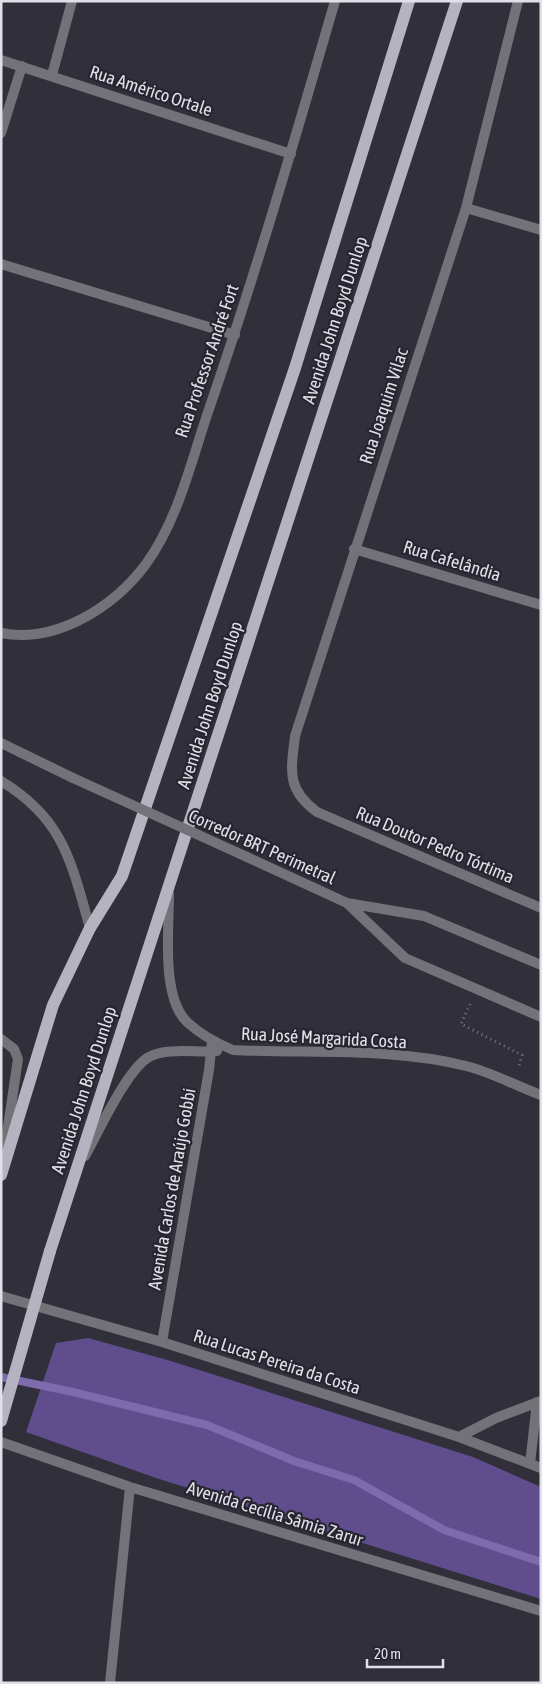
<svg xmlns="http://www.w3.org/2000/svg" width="542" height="1684" font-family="'Asap Condensed',sans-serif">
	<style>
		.forest { fill: #5f4d8d }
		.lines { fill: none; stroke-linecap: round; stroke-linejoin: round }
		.stream { stroke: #7d6bad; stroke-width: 8 }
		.path { stroke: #797781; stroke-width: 3; stroke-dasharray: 1 4; stroke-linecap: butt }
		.service { stroke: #737278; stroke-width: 10 }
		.minor { stroke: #737278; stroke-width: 10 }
		.primary { stroke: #b5b3bf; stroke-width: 12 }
		.service-bridge { stroke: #737278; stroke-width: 10 }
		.primary-bridge { stroke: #b5b3bf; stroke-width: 12 }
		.labels { text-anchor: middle; stroke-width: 4.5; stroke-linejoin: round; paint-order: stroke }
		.street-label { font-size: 18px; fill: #e1dfe7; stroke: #272530 }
	</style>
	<rect width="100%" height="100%" fill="#312f3a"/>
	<path class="forest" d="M88 1338 171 1361 473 1457 541 1487V1599L156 1478 26 1432 56 1343Z"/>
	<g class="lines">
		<path class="stream" d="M1 1377 73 1392 207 1425 294 1461 354 1480 444 1530 541 1562"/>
		<path class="path" d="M470 1004 461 1024 522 1055 519 1066"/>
		<path class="service" d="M1 743 73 778
			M1 781C64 819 71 862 90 928
			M247 857 347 903 424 916 541 965
			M347 903 405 958 541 1017"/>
		<path class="minor" d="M518 1 466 208 295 736C291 771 286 789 317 812L541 908
			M1 60 291 154
			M52 75 72 1
			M1 133 22 66
			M466 208 541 230
			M1 264 235 335
			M354 549 541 605
			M1 633C56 644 114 607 146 564 178 520 191 462 208 412 255 276 295 139 335 1
			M169 894C169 929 161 997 187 1022 201 1035 216 1043 233 1050 310 1054 390 1047 466 1066 491 1072 516 1086 541 1095
			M1 1039 14 1049 18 1059 5 1147
			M85 1156C98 1133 127 1069 149 1057 166 1047 198 1053 217 1051
			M1 1296 162 1342 459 1437 541 1468
			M162 1342 209 1070 212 1041
			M459 1437 496 1418 541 1401
			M1 1442 130 1487 541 1611
			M530 1464 537 1402
			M110 1683 130 1487"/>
		<path class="primary" d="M1 1175 53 1005 90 928 122 876 295 368 409 1
			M50 1251 457 1"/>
		<path class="service-bridge" d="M73 778 247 857"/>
		<path class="primary-bridge" d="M1 1421 50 1251"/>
	</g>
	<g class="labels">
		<g class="street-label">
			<text transform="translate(151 91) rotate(18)" y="6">Rua Américo Ortale</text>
			<text transform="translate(335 320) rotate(-72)" y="6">Avenida John Boyd Dunlop</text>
			<text transform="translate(207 361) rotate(-71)" y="6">Rua Professor André Fort</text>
			<text transform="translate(384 406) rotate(-72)" y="6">Rua Joaquim Vilac</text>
			<text transform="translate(452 561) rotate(17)" y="6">Rua Cafelândia</text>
			<text transform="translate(210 705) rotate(-72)" y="6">Avenida John Boyd Dunlop</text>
			<text transform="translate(435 845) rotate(23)" y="6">Rua Doutor Pedro Tórtima</text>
			<text transform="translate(262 847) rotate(24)" y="6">Corredor BRT Perimetral</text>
			<text transform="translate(324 1038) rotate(3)" y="6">Rua José Margarida Costa</text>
			<text transform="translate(84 1090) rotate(-72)" y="6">Avenida John Boyd Dunlop</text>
			<text transform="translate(172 1189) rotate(-80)" y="6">Avenida Carlos de Araújo Gobbi</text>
			<text transform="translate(277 1362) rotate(18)" y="6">Rua Lucas Pereira da Costa</text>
			<text transform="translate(275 1514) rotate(17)" y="6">Avenida Cecília Sâmia Zarur</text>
		</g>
	</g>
	<rect width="542" height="1684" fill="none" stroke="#e1dfe7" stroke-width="5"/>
	<path d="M367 1659v8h76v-8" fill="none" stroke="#e1dfe7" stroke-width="2.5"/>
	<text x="374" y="1659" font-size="15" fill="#e1dfe7" stroke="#272530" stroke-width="4" paint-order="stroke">20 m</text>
</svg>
